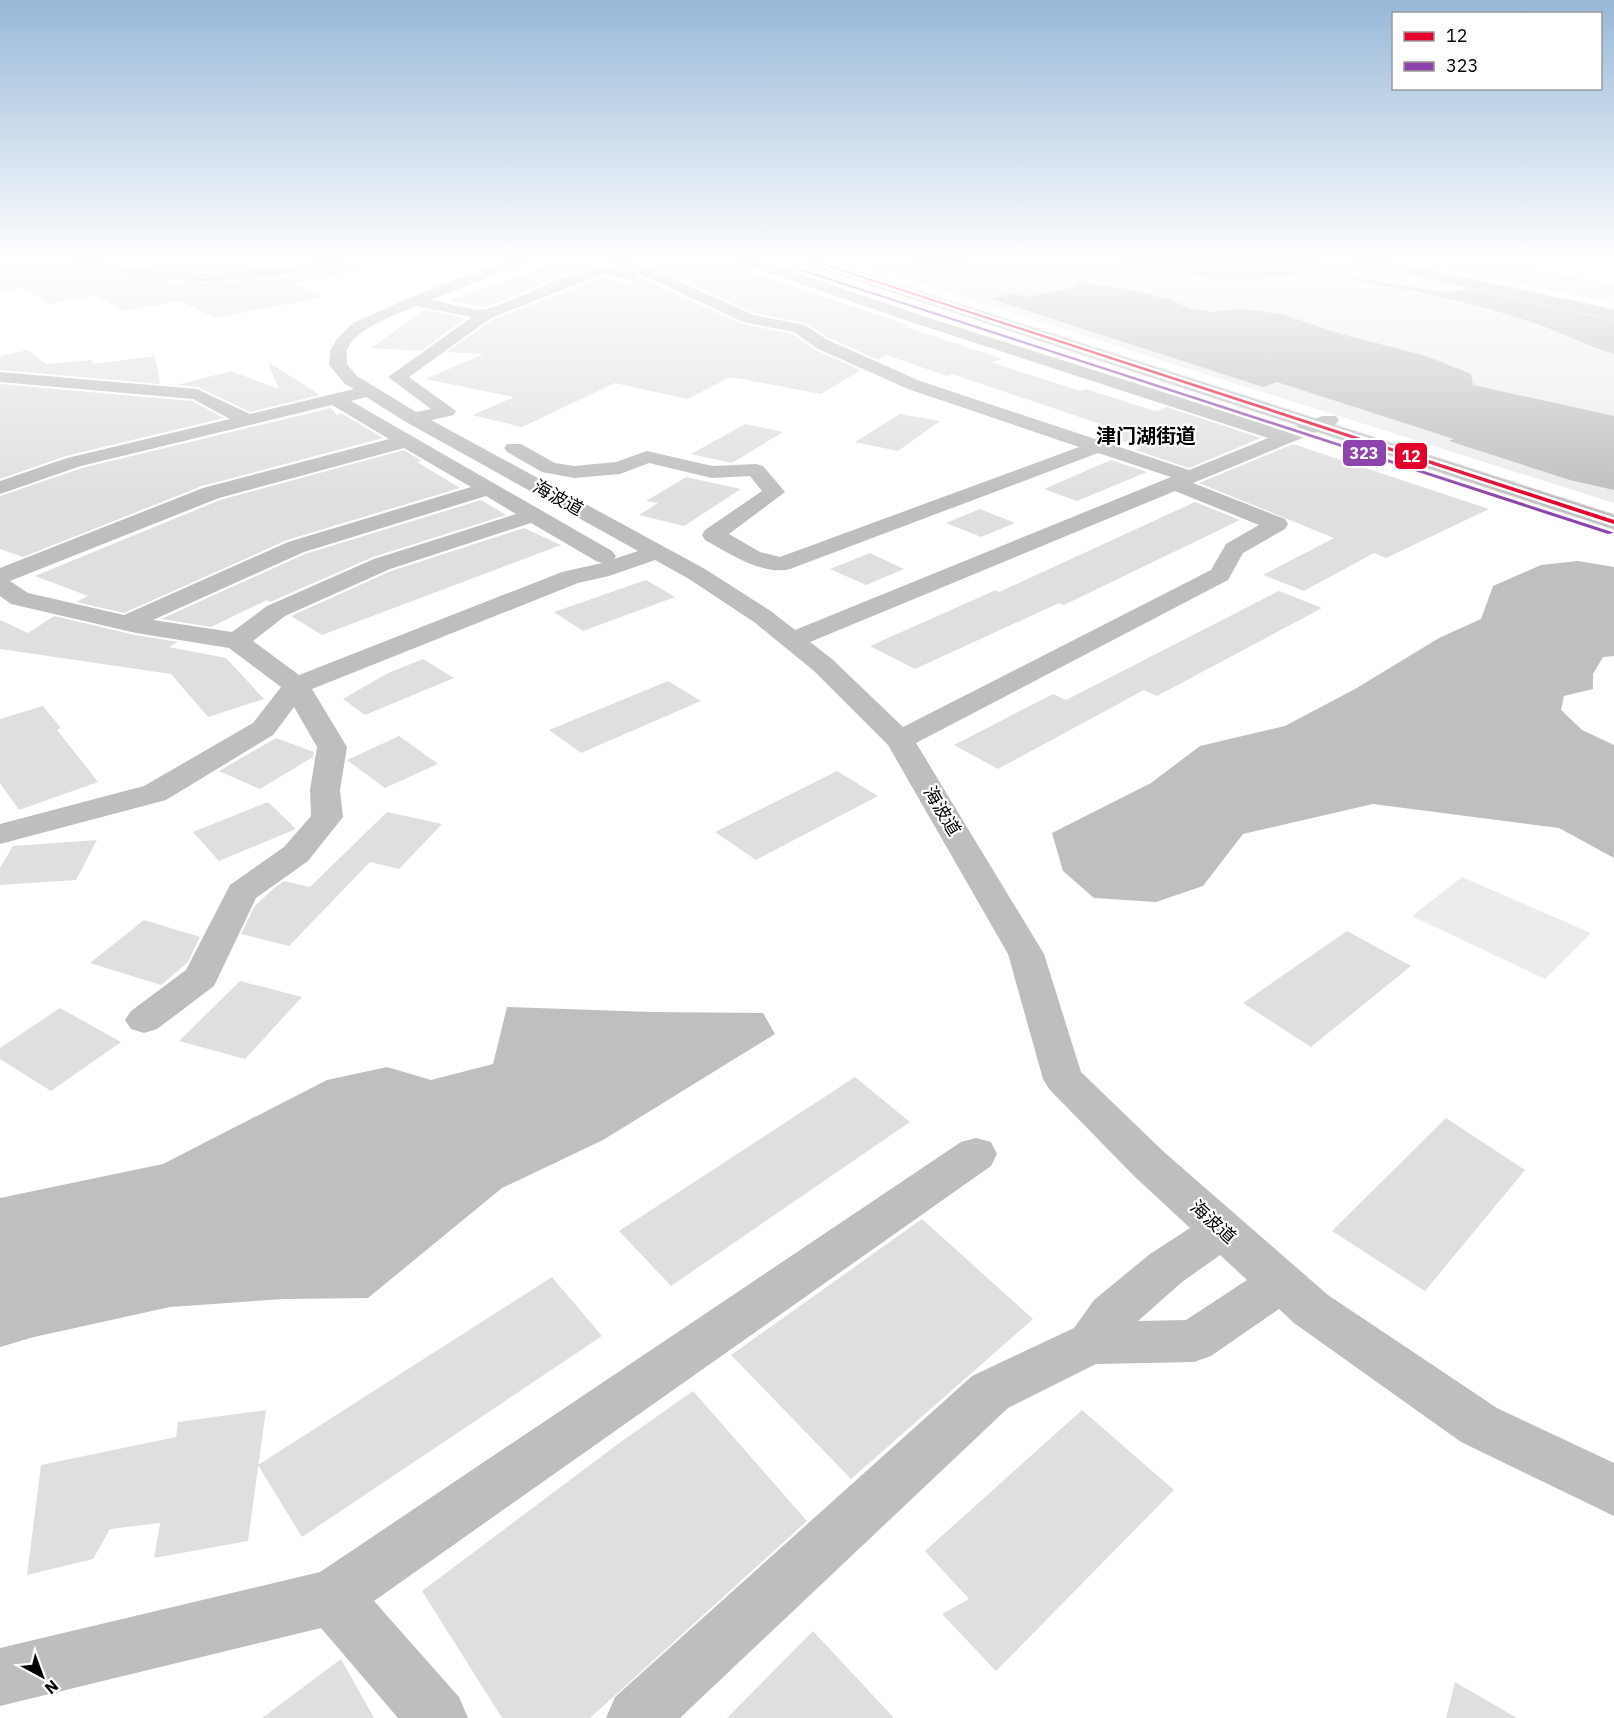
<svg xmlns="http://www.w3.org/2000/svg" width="1614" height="1718" font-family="'IBM Plex Sans','Noto Sans SC',sans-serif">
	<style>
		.green { fill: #ececec }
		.water { fill: #bfbfbf }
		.building { fill: #dfdfdf }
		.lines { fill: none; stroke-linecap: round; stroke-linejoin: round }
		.major-casing { stroke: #dbdbdb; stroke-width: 2 }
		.minor { fill: #bebebe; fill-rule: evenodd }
		.major { fill: #bebebe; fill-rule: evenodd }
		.bus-1-casing { stroke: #fff; stroke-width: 5 }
		.bus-2-casing { stroke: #fff; stroke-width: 5 }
		.bus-1 { fill: #e4002b; fill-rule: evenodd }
		.bus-2 { fill: #8e44ad; fill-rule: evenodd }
		.labels { text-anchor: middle; stroke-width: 4.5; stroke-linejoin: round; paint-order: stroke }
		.street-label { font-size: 18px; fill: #000; stroke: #fff }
		.far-district-label { font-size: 20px; font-weight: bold; fill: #000; stroke: #fff }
		.line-badge { stroke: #fff; stroke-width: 2 }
		.badge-label { font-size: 16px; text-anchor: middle; font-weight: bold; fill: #fff }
	</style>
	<rect width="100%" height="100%" fill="#fff"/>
	<path class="green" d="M839 258H1350L1614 315V503Z
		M1397 258H1481L1614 285V303Z
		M1462 877 1591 933 1545 979 1412 916Z"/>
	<path class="water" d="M894 258H990L944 268Z
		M1092 258H1321L1330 260 1289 269 1444 292 1481 288 1614 318V354C1587 346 1563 333 1537 324 1478 304 1416 290 1354 280 1333 277 1307 270 1286 276L1227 280Z
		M1080 282 1132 290 1169 299 1188 308 1213 312 1244 309 1282 314 1334 332 1426 356 1471 374 1473 385 1614 416V490L1570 480 1449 441 1454 439 1277 382 1263 387 991 299 1012 293 1028 297 1074 287 1072 286Z
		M1578 561 1614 567V656L1603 657 1593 674V689L1564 696 1561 710 1582 730 1614 745V858L1559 828 1373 804 1243 834 1203 886 1156 902 1094 898 1063 871 1052 833 1151 783 1200 746 1285 726 1355 689 1439 638 1481 619 1493 586 1541 565Z
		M507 1007 652 1012 763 1013 775 1034 603 1140 502 1188 368 1298 284 1299 170 1307 34 1337 0 1347V1198L163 1164 327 1080 387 1067 431 1080 493 1064Z"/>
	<path class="building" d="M52 258H65L68 263 105 272 174 282 208 283 277 278 348 264 357 258H362L363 270 294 283 323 297 215 318 181 301 125 311 94 295 49 304 23 288 0 292V266Z
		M99 258H320L280 265 211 271 142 267Z
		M570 258H599L601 262 607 265 564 276 485 307 448 301Z
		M626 258H731L734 263 755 270 749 272 911 326 905 327 1003 359 991 362 1080 391 1086 389 1155 411 1167 407 1261 438 1189 468 1135 450 1141 448 1118 440 1121 431 952 374 947 376 886 355 878 360 829 338 805 323 754 313 660 270Z
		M601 277 632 284 642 278 742 324 793 334 815 350 861 370 821 394 731 377 687 399 615 383 522 427 472 415 514 397 425 379 484 354 447 352 492 320Z
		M425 310 466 318 421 351 371 348Z
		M28 350 46 364 93 360 92 364 155 356 160 384 0 370V356Z
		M268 362 320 395 250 412 198 387 177 385 231 371 279 389Z
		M0 384 192 401 224 418 66 456 0 479Z
		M331 408 337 415 341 413 383 438 202 486 23 557 0 549V496L82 468Z
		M900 414 940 421 898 451 855 442Z
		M745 424 783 432 732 463 691 454Z
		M1293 444 1489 509 1386 558 1374 553 1304 591 1263 575 1334 538 1199 483Z
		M404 450 422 461 417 462 460 488 287 540 124 613 76 602 88 596 35 576 220 500Z
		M1111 460 1147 472 1077 501 1044 489Z
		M686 477 741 489 684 526 639 515 658 503 646 501Z
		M481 500 506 515 373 557 270 602 267 600 211 627 161 619 305 554Z
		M1195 502 1240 520 1064 605 1059 603 915 669 870 646 996 590 999 592Z
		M980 509 1015 523 981 537 946 523Z
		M524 528 561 545 322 635 291 616 391 571Z
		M870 553 904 569 866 585 830 569Z
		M646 580 675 597 583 631 554 612Z
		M1279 591 1322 608 1157 696 1144 690 998 769 954 745 1053 694 1066 700Z
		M54 616 135 635 178 642 169 647 226 658 264 699 208 717 171 674 0 649V620L28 633Z
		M423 659 454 678 365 715 343 699 388 673Z
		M668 681 701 701 581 753 549 730Z
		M43 706 61 728 57 730 98 782 19 810 0 783V719Z
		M399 736 438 764 385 788 347 760Z
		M276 738 314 752 313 757 260 789 219 771Z
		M837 771 878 796 756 860 715 832Z
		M268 802 296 829 219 861 193 832Z
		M387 812 442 824 399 869 370 862 289 946 241 934 254 907 274 888 284 881 310 887Z
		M97 840 76 880 0 885V868L13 846Z
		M144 920 200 937 188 962 161 985 90 963Z
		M1347 931 1411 966 1311 1047 1243 1003Z
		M240 981 302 997 245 1059 179 1041Z
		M60 1008 121 1042 51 1091 0 1059V1048Z
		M855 1077 910 1122 671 1286 619 1231Z
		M1446 1118 1525 1170 1425 1291 1332 1231Z
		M922 1219 1033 1319 851 1479 731 1355Z
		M552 1277 602 1336 302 1537 258 1465Z
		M693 1391 807 1521 590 1718H502L422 1591 622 1441Z
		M266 1410 248 1541 154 1558 160 1523 110 1529 93 1559 27 1575 41 1465 176 1437 178 1422Z
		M1082 1410 1174 1490 996 1671 942 1614 969 1599 925 1551Z
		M813 1631 894 1718H727Z
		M341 1659 374 1718H262Z
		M1455 1682 1517 1718H1446Z"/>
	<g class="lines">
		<g class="major-casing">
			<path id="major" d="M796 258H816L1614 515V529L798 261Z
				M1346 258H1371L1614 310V320L1353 262Z"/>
		</g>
		<path class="minor" d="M67 258H89L142 269 211 273 280 267 331 258H355L348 262C248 286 168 289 69 261Z
			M512 258H531L529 261 431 300C445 302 473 312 485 309 521 302 610 243 640 278L633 282 614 276 601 275 491 318 409 377 456 411 454 415 431 420 705 569 772 612 795 630 1171 477 1098 453 790 569C763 576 728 553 705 540L702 535 705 530 762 491 750 476 712 478 649 463 620 474 574 478 542 472 507 452 504 448 507 444H521L555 463 574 466 616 462 647 451 712 466 756 464 763 466 785 492 729 534 760 552 780 557 1079 447 908 389 816 348 794 332 743 322 649 278 603 261 601 258H620L659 272 753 315 805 325 828 340 920 381 1189 470 1268 438 914 323 735 261 733 258H753L926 317 1286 431 1322 416H1336L1339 420 1336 424 1193 483 1285 519 1288 524 1285 529 1243 553 1228 580 916 743 1044 954 1081 1072 1164 1152 1328 1295 1497 1408 1614 1463V1516L1461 1442 1294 1323 1279 1309 1211 1356 1194 1362 1096 1364 1008 1408 680 1718H606L615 1697 972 1376 1074 1328 1094 1300 1150 1254 1190 1228 1134 1176 1049 1089 1043 1079 1008 954 888 745 814 671 754 622 689 579 655 560 609 576 578 583 312 689 347 747 340 790 343 817 308 861 256 898 214 986 157 1029 144 1033 131 1029 125 1020 131 1011 186 970 230 885 284 847 311 816 310 790 317 747 294 707 273 735 166 800 0 844V824L144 786 253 723 281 687 229 648 136 633 11 604 0 596V568L203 488 389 439 332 405 81 466 0 494V481L67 458 230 419 193 399 0 382V372L197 389 250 414 354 389 345 384 329 365 330 351 336 340 353 323 409 298ZM416 306 472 317 388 377 431 409 416 412 357 376 347 364C347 360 346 354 347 350 354 329 397 314 416 306ZM366 397 406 422 638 551 614 559 616 556 612 551 351 401ZM404 448 471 487 288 542 124 615 28 593 10 581 219 498ZM1175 491 1259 525 1226 544 1211 570 903 727 832 659 810 642ZM486 496 516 514 374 559 267 606 232 632 153 620 304 552ZM531 523 596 561 602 563 562 572 299 675 253 641 285 616 390 569ZM1220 1255 1247 1280 1186 1320 1138 1321 1182 1282Z
			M976 1138 991 1142 997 1154 991 1166 374 1601 459 1697 468 1718H398L321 1628 0 1706V1648L320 1572 961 1142Z"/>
		<use href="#major" class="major"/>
		<g class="bus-1-casing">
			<path id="bus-1" d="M801 258H806L1614 520V524Z"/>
		</g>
		<g class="bus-2-casing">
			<path id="bus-2" d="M798 268 1612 532 1613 533 1608 534 798 270Z"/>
		</g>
		<use href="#bus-1" class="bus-1"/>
		<use href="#bus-2" class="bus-2"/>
	</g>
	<linearGradient id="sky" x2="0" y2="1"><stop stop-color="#97b8d8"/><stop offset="0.52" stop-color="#fff"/><stop offset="1" stop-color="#fff" stop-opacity="0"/></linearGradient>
	<rect width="1614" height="498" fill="url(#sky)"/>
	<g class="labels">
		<g class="street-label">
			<text transform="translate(558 498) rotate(29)" y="6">海波道</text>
			<text transform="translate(942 811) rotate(59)" y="6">海波道</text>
			<text transform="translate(1213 1222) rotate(42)" y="6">海波道</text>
		</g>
		<g class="far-district-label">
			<text x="1146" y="443">津门湖街道</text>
		</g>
	</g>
	<g class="line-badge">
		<rect x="1342" y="439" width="45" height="28" rx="6" fill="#8e44ad"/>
		<rect x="1394" y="442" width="34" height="28" rx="6" fill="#e4002b"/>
	</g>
	<g class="badge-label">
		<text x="1364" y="459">323</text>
		<text x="1411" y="462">12</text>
	</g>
	<rect x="1392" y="12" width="210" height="78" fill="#ffffff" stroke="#999999" stroke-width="1.5"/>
	<rect x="1404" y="32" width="30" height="9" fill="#e4002b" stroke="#999999" stroke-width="1.5"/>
	<text x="1446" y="42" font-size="18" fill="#000000">12</text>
	<rect x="1404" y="62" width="30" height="9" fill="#8e44ad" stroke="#999999" stroke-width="1.5"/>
	<text x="1446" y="72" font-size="18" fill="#000000">323</text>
	<g transform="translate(42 1676) rotate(139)" stroke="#ffffff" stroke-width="4.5" paint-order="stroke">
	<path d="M0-4.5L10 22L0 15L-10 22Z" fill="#000000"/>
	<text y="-9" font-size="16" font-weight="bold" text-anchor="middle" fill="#000000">N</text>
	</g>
</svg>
